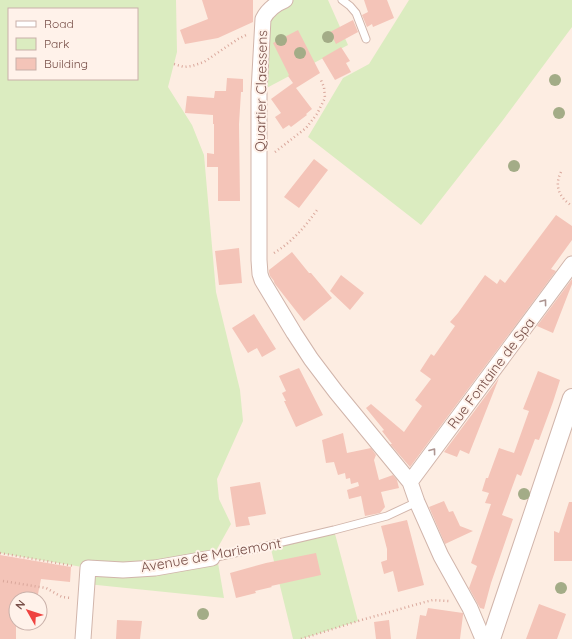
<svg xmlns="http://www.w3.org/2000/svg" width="572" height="639" font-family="Quicksand,sans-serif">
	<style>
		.green { fill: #dbecc0; fill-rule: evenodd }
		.building { fill: #f4c4b8 }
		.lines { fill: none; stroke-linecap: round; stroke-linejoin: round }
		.service-casing { stroke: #d1b5ab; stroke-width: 9 }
		.minor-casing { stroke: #d1b5ab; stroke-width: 17 }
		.tertiary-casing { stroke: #d1b5ab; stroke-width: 20 }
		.path { stroke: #d9a79b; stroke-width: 2.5; stroke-dasharray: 1 3; stroke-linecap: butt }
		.service { stroke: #fff; stroke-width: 7 }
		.minor { stroke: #fff; stroke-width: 15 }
		.tertiary { stroke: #fff; stroke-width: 18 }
		.tree { fill: #a3ac87 }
		.oneway { stroke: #ad9591 }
		.labels { text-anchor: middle; stroke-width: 4; stroke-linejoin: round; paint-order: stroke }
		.street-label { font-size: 14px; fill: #774e47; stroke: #fff2ea }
	</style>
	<rect width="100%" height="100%" fill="#fdede2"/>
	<path class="green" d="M0 0H176L177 52 168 87 192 125 204 155 216 292 240 390 243 421 217 479 219 499 231 524 212 558 217 557 224 598 87 584 88 568 0 553ZM9 9H137V79H9Z
		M285 0H328L348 45 259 92 263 19Z
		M409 0H572V27L503 120 421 225 308 137 343 78 369 64Z
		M334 530 358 621 301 639H293L270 545Z"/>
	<path class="building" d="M202 0H253V22L218 38 185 44 180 30 208 19Z
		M364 0H387L394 18 373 27 372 24 367 27 362 15 368 12Z
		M353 20 358 32 336 44 330 32Z
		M298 30 320 73 296 88 312 109 306 114 307 115 291 127 289 125 283 129 275 117 281 113 271 99 293 83 288 76 289 75 273 43Z
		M341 47 350 61 346 63 351 72 335 80 322 58Z
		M227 78 243 79V92H241L239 124 240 201H218V167H207V153L214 154V124H213V115L185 113 187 96 214 98 215 91H226Z
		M314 159 328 170 299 208 284 197Z
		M556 215 572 226V240L551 269 556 271 410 467 390 444H392L382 431 384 430 366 408 371 404 404 432 422 406 415 400 431 379 420 371 431 354 434 356 455 326 450 322 458 313 485 275 497 284 500 279 505 283Z
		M239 248 242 283 219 285 215 251Z
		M292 252 309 273H311L332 298 304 321 275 284 274 282V281L270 276 269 272V270Z
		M341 275 364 293 350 310 330 291Z
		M572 279V284L553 333 537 326Z
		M254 314 276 349 262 357 257 348 248 353 232 328Z
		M299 368 323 415 296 427 284 401H286L282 393 286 391 279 376Z
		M538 371 560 380 553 402 539 440 535 439 521 476 517 474 502 515 513 519 491 583 484 609 480 608 469 588 477 566 471 563 491 504 485 503 489 493 482 491 486 478H488L499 448 514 453 529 411 523 409Z
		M499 378 469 454 460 450 457 457 444 452Z
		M343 433 347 453 371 448 376 455 374 460 379 480 393 475 397 480 399 488 381 492 385 507 380 513 365 516 361 496 349 499 347 490 359 486 358 482 351 484 350 478 346 479 345 473 338 475 334 462 326 463 322 440Z
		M260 482 266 514 248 517 250 525 236 527 230 487Z
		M444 501 449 512 453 511 460 526 473 531 445 544 429 507Z
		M569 502H572V561H554V531L559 533Z
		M407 520 424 585 398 592 393 571 384 574 381 562 387 560V549L381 526Z
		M316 553 321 575 271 586 272 587 255 591 256 593 236 598 230 573 266 563Z
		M0 555 71 567 70 582 41 579 37 599H16V639H0Z
		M539 604 566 614 557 639H526Z
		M428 608 463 613V615L460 639H416L420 615 426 616Z
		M117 620 142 621 140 639H116Z
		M389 620 391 639H376L374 622Z"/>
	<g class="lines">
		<g class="service-casing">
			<path id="service" d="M342 0 350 6 356 13 366 39
				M212 558 253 549 334 530 387 516 417 502"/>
		</g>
		<g class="minor-casing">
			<path id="minor" d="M285 0C275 4 268 9 263 19L259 92V260L260 274 262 280 294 333 311 359 336 392 410 482 417 502 441 556 470 608 483 639
				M410 482 572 264
				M83 639 88 568 123 570 155 568 212 558"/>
		</g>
		<g class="tertiary-casing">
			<path id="tertiary" d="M491 639 572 398"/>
		</g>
		<path class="path" d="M174 64 184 67 192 66 204 62 238 39 248 34
			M275 152 306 128 317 114 325 98 324 87 320 78
			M561 172C554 186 559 197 572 206
			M274 253C292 242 305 227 317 210
			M0 553 74 566
			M3 581 46 588 62 597 71 598
			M301 639 358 621 425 602 433 600 449 601"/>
		<use href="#service" class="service"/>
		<use href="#minor" class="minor"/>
		<use href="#tertiary" class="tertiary"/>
	</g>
	<g class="tree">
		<circle cx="328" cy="37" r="6"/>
		<circle cx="281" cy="40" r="6"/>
		<circle cx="300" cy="53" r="6"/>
		<circle cx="555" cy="80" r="6"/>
		<circle cx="559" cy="113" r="6"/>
		<circle cx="514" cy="166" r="6"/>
		<circle cx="524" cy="494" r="6"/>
		<circle cx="561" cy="588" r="6"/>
		<circle cx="203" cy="614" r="6"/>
	</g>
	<defs><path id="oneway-chevron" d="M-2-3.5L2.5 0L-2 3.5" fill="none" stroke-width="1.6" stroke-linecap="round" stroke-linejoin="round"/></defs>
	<g class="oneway">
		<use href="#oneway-chevron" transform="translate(544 302) rotate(-53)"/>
		<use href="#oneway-chevron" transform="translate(433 451) rotate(-53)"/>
	</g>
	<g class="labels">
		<g class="street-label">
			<text transform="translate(261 91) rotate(-89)" y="5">Quartier Claessens</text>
			<text transform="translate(491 373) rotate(-53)" y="5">Rue Fontaine de Spa</text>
			<text transform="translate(211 555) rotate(-10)" y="5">Avenue de Mariemont</text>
		</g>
	</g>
	<rect x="8" y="8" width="130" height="72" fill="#fff2ea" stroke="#c9b0a9"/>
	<rect x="16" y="21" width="20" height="6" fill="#ffffff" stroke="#c9b0a9"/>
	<text x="44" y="28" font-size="12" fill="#774e47">Road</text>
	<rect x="16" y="38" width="20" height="12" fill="#dbecc0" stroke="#c9b0a9"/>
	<text x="44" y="48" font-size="12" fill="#774e47">Park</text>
	<rect x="16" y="58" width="20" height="12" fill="#f4c4b8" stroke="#c9b0a9"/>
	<text x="44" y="68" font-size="12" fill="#774e47">Building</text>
	<g transform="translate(28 611) rotate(309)"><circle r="19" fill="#fff2ea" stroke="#c9b0a9"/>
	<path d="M0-3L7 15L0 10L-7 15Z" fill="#ef4340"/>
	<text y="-6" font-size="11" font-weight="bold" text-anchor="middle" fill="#774e47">N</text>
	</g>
</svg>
